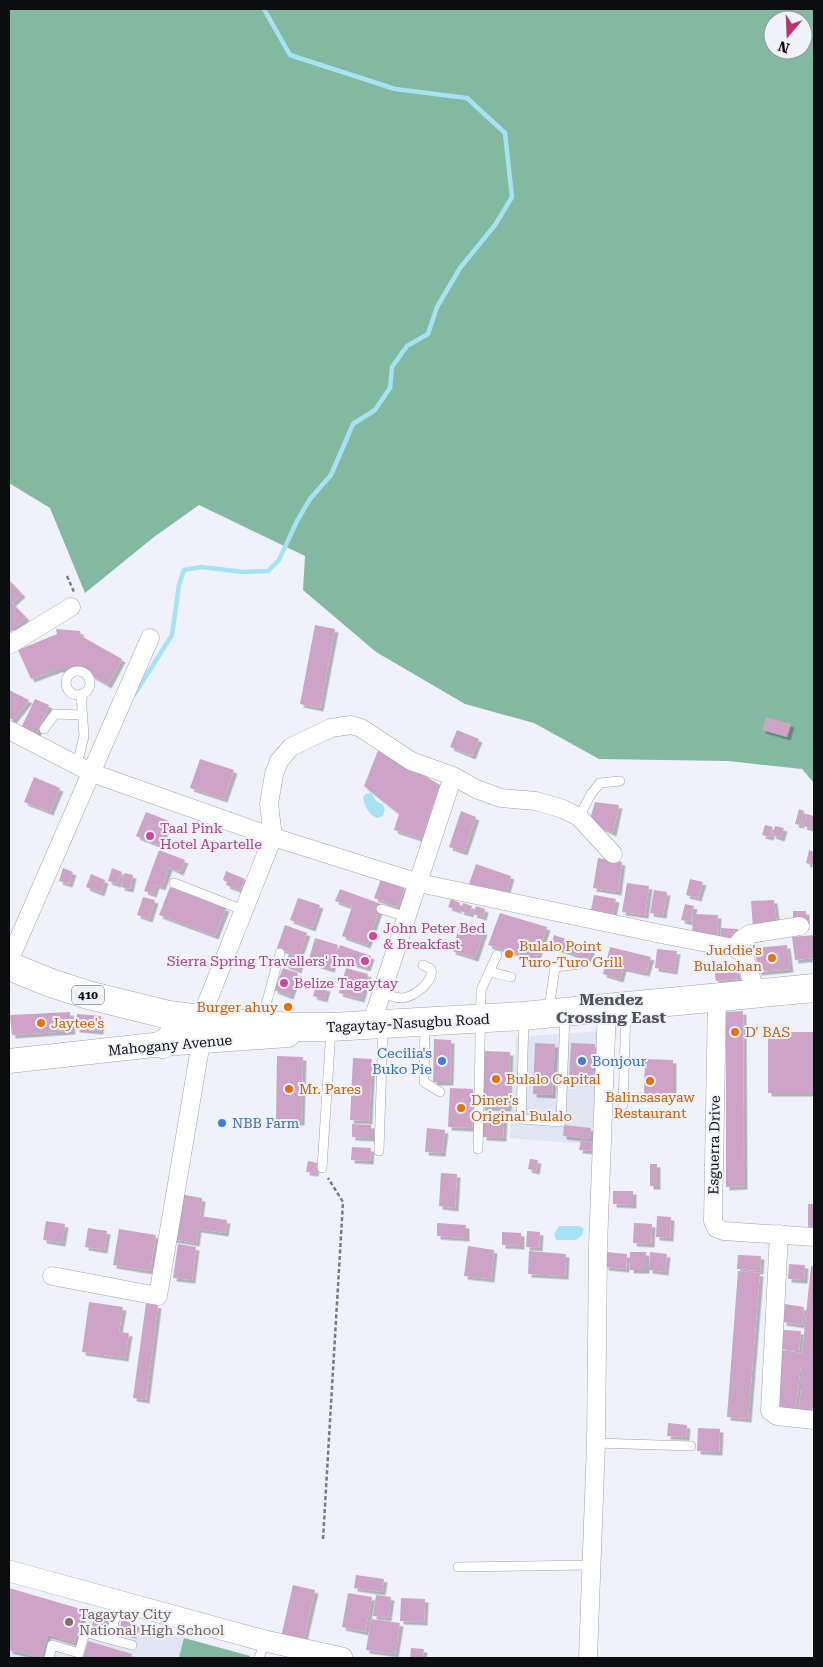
<svg xmlns="http://www.w3.org/2000/svg" width="823" height="1667" font-family="'Roboto Serif',serif">
	<style>
		.built { fill: #dfe5f3 }
		.forest { fill: #83b9a0; fill-rule: evenodd }
		.water { fill: #a5e3f4 }
		.lines { fill: none; stroke-linecap: round; stroke-linejoin: round }
		.stream { stroke: #a5e3f4; stroke-width: 4.5 }
		.building { fill: #cda4c7; filter: url(#shadow) }
		.service-casing { stroke: #a1a4ab; stroke-width: 10 }
		.minor-casing { stroke: #a1a4ab; stroke-width: 19 }
		.tertiary-casing { stroke: #a1a4ab; stroke-width: 22 }
		.secondary-casing { stroke: #a1a4ab; stroke-width: 25 }
		.primary-casing { stroke: #a1a4ab; stroke-width: 29 }
		.path { stroke: #787a7f; stroke-width: 2.5; stroke-dasharray: 4 2.5; stroke-linecap: butt }
		.service { stroke: #fff; stroke-width: 9 }
		.minor { stroke: #fff; stroke-width: 18 }
		.tertiary { stroke: #fff; stroke-width: 21 }
		.secondary { stroke: #fff; stroke-width: 24 }
		.primary { stroke: #fff; stroke-width: 28 }
		.hotel-dot { fill: #d1479c; stroke: #eff2fa; stroke-width: 2 }
		.food-dot { fill: #e8710a; stroke: #eff2fa; stroke-width: 2 }
		.shop-dot { fill: #3f7fe0; stroke: #eff2fa; stroke-width: 2 }
		.education-dot { fill: #8d6e63; stroke: #eff2fa; stroke-width: 2 }
		.labels { text-anchor: middle; stroke-width: 4; stroke-linejoin: round; paint-order: stroke }
		.shield { fill: #eff2fa; stroke: #505256; stroke-width: 1 }
		.shield-label { font-size: 12px; font-weight: bold; fill: #0c0d0f }
		.hotel-label { font-size: 14px; fill: #b23c85; stroke: #eff2fa; text-anchor: start }
		.food-label { font-size: 14px; fill: #c56008; stroke: #eff2fa; text-anchor: start }
		.street-label { font-size: 14px; fill: #0c0d0f; stroke: #eff2fa }
		.shop-label { font-size: 14px; fill: #366cbe; stroke: #eff2fa; text-anchor: start }
		.education-label { font-size: 14px; fill: #785e54; stroke: #eff2fa; text-anchor: start }
		.quarter-label { font-size: 16px; font-weight: bold; fill: #53555c; stroke: #eff2fa }
	</style>
	<defs>
		<filter id="shadow"><feDropShadow dx="3.5" dy="3.5" stdDeviation="0" flood-color="#0004"/></filter>
	</defs>
	<rect width="100%" height="100%" fill="#eff2fa"/>
	<path class="built" d="M602 1031 597 1145 510 1138 516 1037Z
		M9 1588 84 1610 250 1656V1658H9Z"/>
	<path class="forest" d="M9 9H814V783L802 769 728 761 599 759 534 723 465 704 376 652 303 590 305 556 199 505 154 537 85 593 50 508 9 483ZM773 20H803V50H773Z
		M184 1638 250 1656V1658H179Z"/>
	<path class="water" d="M371 793 377 802C385 804 386 808 383 816L377 818C368 814 366 808 363 798L365 794Z
		M559 1226H579L584 1229 582 1235 576 1240H556L554 1234Z"/>
	<g class="lines">
		<path class="stream" d="M134 695 172 635 179 585 184 570 201 567 243 572 268 571 279 560 297 521 310 499 331 475 353 424 375 410 390 388 392 367 407 346 428 334 437 307 460 268 495 225 512 197 505 133 467 98 395 89 290 55 264 9"/>
	</g>
	<path class="building" d="M9 580 22 594 12 603 26 617 10 633Z
		M315 625 335 629 320 708 300 704Z
		M56 629 80 631 81 636 122 659 108 685 80 669H58L31 679 18 650 57 634Z
		M9 690 29 700 13 720 9 718Z
		M35 699 49 705 36 735 21 728Z
		M766 717 791 724 787 737 762 730Z
		M457 730 479 739 472 756 450 747Z
		M379 748 440 785 421 839 394 830 399 814 364 786Z
		M200 759 234 770 224 799 190 788Z
		M34 777 60 788 50 812 24 802Z
		M595 802 619 805 613 833 589 822Z
		M799 809 804 811 801 825 795 824Z
		M461 811 476 817 464 852 449 847Z
		M146 812 169 821 159 845 136 836Z
		M807 814 814 816V829L803 826Z
		M765 825 773 827 770 837 762 835Z
		M775 826 784 828 781 838 772 835Z
		M159 850 185 860 180 872 169 867 162 887 156 885 153 894 144 891Z
		M809 850 814 852V865L806 863Z
		M598 858 622 862 618 892 593 888Z
		M476 864 511 876 505 896 469 884Z
		M63 868 73 872 69 884 59 881Z
		M112 868 122 872 117 884 108 881Z
		M226 871 245 879 240 890 226 885 227 882 223 880Z
		M124 873 133 875 130 889 121 887Z
		M91 874 105 880 101 893 86 887Z
		M381 879 405 887 398 907 374 898Z
		M690 879 703 882 698 898 686 895Z
		M627 883 649 886 645 915 622 912Z
		M170 887 226 908 215 936 159 915Z
		M340 889 381 904 367 945 342 936 352 907 335 901Z
		M654 890 667 892 663 915 650 913Z
		M594 895 616 899 612 919 590 915Z
		M143 897 155 900 149 919 137 915Z
		M298 898 320 905 312 928 290 920Z
		M451 899 460 903 458 910 448 907Z
		M774 900 777 925 753 928 751 901Z
		M463 903 472 906 470 914 460 911Z
		M685 904 694 906 690 922 681 920Z
		M476 906 485 909 483 917 473 914Z
		M793 911H806V922H793Z
		M500 913 547 927 536 959 488 945Z
		M693 914 718 915 717 938 692 937Z
		M460 924 484 931 475 958 452 951Z
		M285 925 307 933 299 956 277 948Z
		M721 928 738 929V941H721Z
		M554 935 592 948 588 959 550 946Z
		M814 935V958L795 960 792 937Z
		M315 938 338 945 331 969 308 962Z
		M340 945 371 956 367 968 336 958Z
		M787 945 790 969 758 972 755 948Z
		M610 947 651 957 646 973 623 968 620 979 603 974Z
		M657 949 677 951 674 971 655 968Z
		M289 954 301 959 298 970 285 965Z
		M731 963 736 968 738 979 716 981 713 964Z
		M283 968 298 973 290 996 274 990Z
		M346 968 368 974 361 999 339 993Z
		M316 985 327 988 324 999 313 996Z
		M743 1011 744 1186 726 1187V1012Z
		M70 1012 72 1031 12 1035 10 1015Z
		M77 1014 101 1016 100 1031 76 1029Z
		M768 1032H814V1093H768Z
		M434 1039 451 1040 450 1082H433Z
		M535 1043 555 1044 552 1095 533 1094Z
		M571 1043 595 1044 593 1080 569 1078Z
		M483 1051 510 1052 508 1108 481 1107Z
		M277 1056 303 1057 301 1122 276 1121Z
		M353 1058 372 1059 369 1121 350 1120Z
		M645 1059 673 1060V1096L644 1095Z
		M450 1088 473 1089 472 1128 448 1127Z
		M483 1114H504L503 1138 483 1137Z
		M352 1124 371 1125V1138L352 1137Z
		M564 1125 591 1128 590 1139 563 1136Z
		M427 1128 445 1130 442 1153 425 1152Z
		M581 1140 593 1142 591 1151 579 1150Z
		M352 1147 371 1148 370 1161 351 1160Z
		M530 1159 538 1160 536 1171 528 1169Z
		M308 1161 317 1163 315 1173 306 1172Z
		M650 1164H657V1186H650Z
		M441 1173 457 1174 455 1208 439 1206Z
		M613 1191H633V1205L613 1204Z
		M179 1194 202 1198 200 1216 227 1220 225 1233 198 1229 196 1243 172 1239Z
		M808 1204H814V1230H808Z
		M657 1216 671 1217 670 1238 656 1237Z
		M46 1221 65 1224 62 1243 43 1240Z
		M437 1223 466 1225V1238L437 1236Z
		M634 1223 652 1224 651 1244 633 1243Z
		M88 1228 107 1231 104 1250 85 1247Z
		M119 1229 156 1235 150 1271 113 1265Z
		M527 1231 540 1232 539 1248 526 1247Z
		M502 1232 521 1233V1246L502 1245Z
		M178 1244 196 1247 192 1280 173 1278Z
		M468 1246 494 1250 491 1279 464 1276Z
		M529 1251 566 1254 565 1276 528 1274Z
		M606 1252 627 1254 626 1269 605 1267Z
		M630 1252H646V1270H630Z
		M650 1252 667 1254 665 1272 649 1270Z
		M738 1255 761 1256 760 1271 737 1269Z
		M789 1264 805 1265 804 1280 788 1279Z
		M811 1266H814V1415L798 1414 801 1390V1364L795 1413 774 1410 781 1350 802 1353Z
		M738 1271 760 1273 748 1419 727 1417Z
		M89 1302 123 1307 119 1332 129 1333 125 1358 82 1352Z
		M146 1303 158 1305 146 1400 133 1398Z
		M785 1304 804 1307 802 1325 783 1322Z
		M783 1330 801 1331 799 1351 781 1349Z
		M668 1423 687 1425 686 1437 667 1436Z
		M698 1428 720 1429 719 1452 697 1451Z
		M356 1575 384 1579 382 1592 354 1588Z
		M293 1585 315 1590 303 1642 281 1637Z
		M9 1588 84 1610 75 1643 48 1635 41 1658 9 1650Z
		M348 1593 372 1597 365 1632 342 1627Z
		M376 1595 391 1597 388 1618 373 1616Z
		M401 1598 425 1599 424 1622 400 1621Z
		M95 1613 107 1616 104 1629 92 1626Z
		M371 1619 400 1623 395 1654 366 1650Z
		M122 1620 136 1624 133 1635 119 1631Z
		M88 1641 132 1654 131 1658H83Z
		M411 1648 424 1649 423 1658H410Z"/>
	<g class="lines">
		<g class="service-casing">
			<path id="service" d="M66 683a12 12 0 1 1 24 0a12 12 0 1 1-24 0Z
				M44 729 55 714 83 715
				M77 765 84 736 81 694
				M579 817 591 794 600 783 620 781
				M174 883 243 910
				M381 909 407 917
				M490 972 511 977
				M381 993C388 995 395 998 402 998 414 997 434 982 431 969L423 965
				M549 1009 555 967 580 964
				M524 1019 521 1119 561 1122 565 1014
				M261 1023 280 953
				M425 1024 424 1082 440 1092
				M623 1105 626 1008
				M478 1149 481 990 497 955
				M379 1151 383 1027
				M322 1168 331 1029
				M596 1443 691 1446
				M458 1567 592 1565
				M109 1639 132 1645
				M49 1658 52 1645 79 1653 85 1632 109 1639 120 1602
				M259 1658 265 1641"/>
		</g>
		<g class="minor-casing">
			<path id="minor" d="M9 645 71 607
				M9 730 92 773 273 837 419 883 666 935 734 948 743 952 756 993
				M734 948 742 939 750 934 800 926
				M9 961 150 638
				M717 998 713 1221 716 1228 724 1231 814 1237
				M200 1020 273 837 269 804 274 774 279 761 291 747 331 728 351 725 361 728 411 761 453 776 476 789 501 798 536 801 563 809 579 817 613 854
				M371 1025 453 776
				M779 1234 770 1411 777 1416 814 1420
				M52 1276 158 1296 201 1042
				M588 1658 596 1443 598 1246 607 1008"/>
		</g>
		<g class="tertiary-casing">
			<path id="tertiary" d="M9 1571 265 1641 342 1658"/>
		</g>
		<g class="secondary-casing">
			<path id="secondary" d="M9 1061 163 1044 288 1035"/>
		</g>
		<g class="primary-casing">
			<path id="primary" d="M9 966 51 983 88 995 169 1015 230 1023 294 1027H331L523 1016 814 988
				M163 1044C177 1036 179 1028 169 1015"/>
		</g>
		<path class="path" d="M67 576 74 592
			M323 1539 343 1202 328 1178"/>
		<use href="#service" class="service"/>
		<use href="#minor" class="minor"/>
		<use href="#tertiary" class="tertiary"/>
		<use href="#secondary" class="secondary"/>
		<use href="#primary" class="primary"/>
	</g>
	<g class="hotel-dot">
		<circle cx="150" cy="836" r="5"/>
		<circle cx="373" cy="936" r="5"/>
		<circle cx="365" cy="961" r="5"/>
		<circle cx="284" cy="983" r="5"/>
	</g>
	<g class="food-dot">
		<circle cx="509" cy="954" r="5"/>
		<circle cx="772" cy="958" r="5"/>
		<circle cx="288" cy="1007" r="5"/>
		<circle cx="41" cy="1023" r="5"/>
		<circle cx="735" cy="1032" r="5"/>
		<circle cx="496" cy="1079" r="5"/>
		<circle cx="650" cy="1081" r="5"/>
		<circle cx="289" cy="1089" r="5"/>
		<circle cx="461" cy="1108" r="5"/>
	</g>
	<g class="shop-dot">
		<circle cx="442" cy="1061" r="5"/>
		<circle cx="582" cy="1061" r="5"/>
		<circle cx="222" cy="1123" r="5"/>
	</g>
	<circle class="education-dot" cx="69" cy="1622" r="5"/>
	<g class="labels">
		<rect class="shield" x="72" y="985.5" width="32" height="19" rx="4"/>
		<g class="shield-label">
			<text x="88" y="999">410</text>
		</g>
		<g class="hotel-label">
			<text x="160" y="833">Taal Pink<tspan x="160" dy="16">Hotel Apartelle</tspan></text>
			<text x="383" y="933">John Peter Bed<tspan x="383" dy="16">&amp; Breakfast</tspan></text>
			<text x="355" y="966" text-anchor="end">Sierra Spring Travellers' Inn</text>
			<text x="294" y="988">Belize Tagaytay</text>
		</g>
		<g class="food-label">
			<text x="519" y="951">Bulalo Point<tspan x="519" dy="16">Turo-Turo Grill</tspan></text>
			<text x="762" y="955" text-anchor="end">Juddie's<tspan x="762" dy="16">Bulalohan</tspan></text>
			<text x="278" y="1012" text-anchor="end">Burger ahuy</text>
			<text x="51" y="1028">Jaytee's</text>
			<text x="745" y="1037">D' BAS</text>
			<text x="506" y="1084">Bulalo Capital</text>
			<text x="299" y="1094">Mr. Pares</text>
			<text x="650" y="1102" text-anchor="middle">Balinsasayaw<tspan x="650" dy="16">Restaurant</tspan></text>
			<text x="471" y="1105">Diner's<tspan x="471" dy="16">Original Bulalo</tspan></text>
		</g>
		<g class="street-label">
			<text transform="translate(408 1023) rotate(-3)" y="5">Tagaytay-Nasugbu Road</text>
			<text transform="translate(170 1045) rotate(-5)" y="5">Mahogany Avenue</text>
			<text transform="translate(714 1145) rotate(-89)" y="5">Esguerra Drive</text>
		</g>
		<g class="shop-label">
			<text x="432" y="1058" text-anchor="end">Cecilia's<tspan x="432" dy="16">Buko Pie</tspan></text>
			<text x="592" y="1066">Bonjour</text>
			<text x="232" y="1128">NBB Farm</text>
		</g>
		<g class="education-label">
			<text x="79" y="1619">Tagaytay City<tspan x="79" dy="16">National High School</tspan></text>
		</g>
		<g class="quarter-label">
			<text x="611" y="1005">Mendez<tspan x="611" dy="18">Crossing East</tspan></text>
		</g>
	</g>
	<rect width="823" height="1667" fill="none" stroke="#0c0d0f" stroke-width="20"/>
	<g transform="translate(788 35) rotate(199)"><circle r="24" fill="#eff2fa" stroke="#94969c"/>
	<path d="M0-4L9 19L0 12L-9 19Z" fill="#c03469"/>
	<text y="-8" font-size="14" font-weight="bold" text-anchor="middle" fill="#0c0d0f">N</text>
	</g>
</svg>
